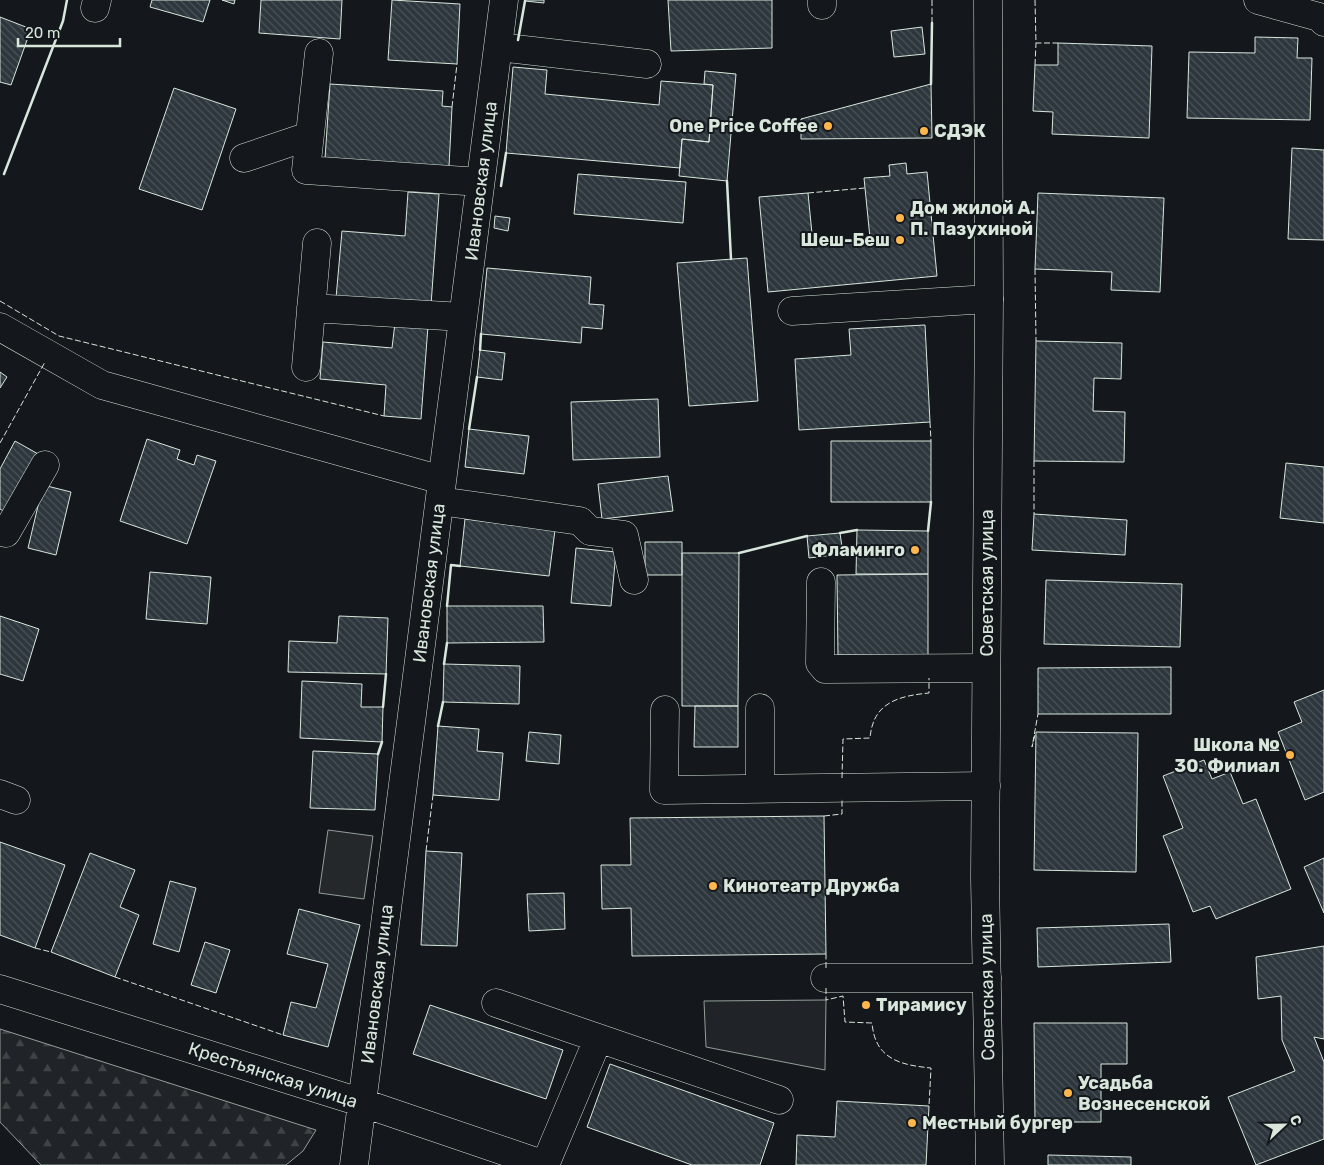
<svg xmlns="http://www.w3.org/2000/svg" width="1324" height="1165" font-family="Rubik,sans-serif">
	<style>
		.forest { fill: url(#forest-firs); stroke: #939e99 }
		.green { fill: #202428; stroke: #939e99 }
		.parking { fill: #24282b; stroke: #939e99 }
		.building { fill: url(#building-back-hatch); stroke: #d8e6dc }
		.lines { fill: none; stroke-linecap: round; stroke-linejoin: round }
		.minor-casing { stroke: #d8e6dc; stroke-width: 29 }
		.major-casing { stroke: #d8e6dc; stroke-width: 29 }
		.minor { stroke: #14181c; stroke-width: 28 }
		.major { stroke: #14181c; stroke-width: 28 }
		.fence { stroke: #d8e6dc; stroke-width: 1; stroke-dasharray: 6 2.5; stroke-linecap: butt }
		.wall { stroke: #d8e6dc; stroke-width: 2.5 }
		.poi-dot { fill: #ffb74d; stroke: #14181c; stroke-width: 2 }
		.labels { text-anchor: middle; stroke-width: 4; stroke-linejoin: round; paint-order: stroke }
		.poi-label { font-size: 18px; font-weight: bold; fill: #d8e6dc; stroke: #14181c; text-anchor: start }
		.street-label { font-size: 18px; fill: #d8e6dc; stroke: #14181c }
	</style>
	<defs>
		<pattern id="forest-firs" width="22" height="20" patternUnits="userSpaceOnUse" patternTransform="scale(1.25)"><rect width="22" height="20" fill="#202428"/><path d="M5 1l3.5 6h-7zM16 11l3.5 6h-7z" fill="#404447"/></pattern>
		<pattern id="building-back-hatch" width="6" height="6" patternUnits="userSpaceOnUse" patternTransform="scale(1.25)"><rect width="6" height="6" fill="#2c363c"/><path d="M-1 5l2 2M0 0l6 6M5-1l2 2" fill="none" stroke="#4a5358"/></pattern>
	</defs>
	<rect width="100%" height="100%" fill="#14181c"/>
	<path class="forest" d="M0 1029 316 1130 303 1151 286 1165H41L0 1122Z"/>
	<path class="green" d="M826 1000 825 1070 706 1047 704 1001Z"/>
	<path class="parking" d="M328 830 373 836 364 899 319 893Z"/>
	<path class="building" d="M152 0H210L203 22 150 7Z
		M222 0H235L234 4Z
		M261 0H342L340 39 259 33Z
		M392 0 460 4 457 64 388 60Z
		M525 0H544V3L525 1Z
		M668 0H772V48L671 51Z
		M0 17 31 29 11 85 0 82Z
		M922 27 925 54 894 57 891 31Z
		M1255 37 1298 38 1297 58H1312L1310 120 1187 118 1189 52 1255 53Z
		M1058 43 1152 46 1149 138 1052 134 1053 112 1033 111 1035 65H1058Z
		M513 67 547 70 545 94 659 105 661 81 713 85 709 142 682 139 680 168 506 153Z
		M705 71 736 74 727 181 679 176 682 139 709 142 713 85 704 84Z
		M330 84 443 91 442 106 452 107 449 167 325 159Z
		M931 84 932 138 801 139V119Z
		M174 88 236 109 202 210 139 189Z
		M1292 148 1324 150V240L1288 239Z
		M906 163 907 174 927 172 937 276 768 292 759 197 808 193 813 244 870 238 864 178 890 176 889 165Z
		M578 174 686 182 683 223 574 214Z
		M408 192 439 194 431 305 336 298 342 231 405 236Z
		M1038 193 1164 198 1160 292 1111 290 1112 272 1035 269Z
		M495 216 510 218 508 231 494 228Z
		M747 258 758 401 689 406 677 263Z
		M487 268 591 277 589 304 604 305 602 329 582 327 581 343 481 334Z
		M395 323 428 326 421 419 384 416 386 385 320 379 323 342 392 348Z
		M925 325 930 422 799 430 795 359 851 355 849 329Z
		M1036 341 1122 343 1121 379 1094 378 1093 411 1125 412 1124 462 1034 461Z
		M480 350 505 353 502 380 477 377Z
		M0 372 7 377 0 388Z
		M658 399 660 457 573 460 571 402Z
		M469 429 529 436 524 474 465 467Z
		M147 439 180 450 177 459 194 465 197 455 216 461 187 544 120 521Z
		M15 441 40 455 9 514 0 509V469Z
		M831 441H931V502H831Z
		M1286 463 1324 467V523L1280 518Z
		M668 476 673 511 602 519 598 484Z
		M43 485 71 492 56 555 28 548Z
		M1034 514 1127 520 1125 555 1032 550Z
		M465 519 555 530 549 576 460 566Z
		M857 530 928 531V574H856Z
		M840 533 843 554 809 558 807 536Z
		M645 542H682V575H645Z
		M576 548 616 552 611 606 571 603Z
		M682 553H739L738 706H682Z
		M150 572 211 577 207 624 146 619Z
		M928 574V655H838L837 575Z
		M1046 580 1182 584 1180 647 1044 644Z
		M447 606H543L544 642 447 643Z
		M0 616 39 629 23 681 0 674Z
		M339 616 388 618 386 674 288 672 289 641 337 643Z
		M444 664 520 666 519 704 443 702Z
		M1171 667V714H1038V668Z
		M302 681 362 684 361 707H383L382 742 300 738Z
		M1324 690V792L1305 800 1278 732 1302 722 1294 702Z
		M695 706H738V747H694Z
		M438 726 479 729 477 751 503 753 499 800 433 795Z
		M529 732 561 735 559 764 526 761Z
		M1036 732 1138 733 1136 872 1034 870Z
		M313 751 378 754 375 810 310 808Z
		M1204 760 1212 779 1230 772 1243 804 1256 799 1291 889 1216 919 1210 906 1193 912 1163 836 1183 828 1163 776Z
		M824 816 826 954 632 956 631 908 602 909 601 865H631L630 818Z
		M0 842 65 865 35 948 0 935Z
		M426 851 462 853 457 946 421 945Z
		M90 853 135 870 120 907 139 915 115 977 51 952Z
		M1324 858V913L1304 867Z
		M170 881 196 888 179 952 153 944Z
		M564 893 565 929 529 931 527 894Z
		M299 909 360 925 328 1047 283 1035 291 1002 316 1008 328 964 287 954Z
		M1169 924 1171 962 1038 967 1037 928Z
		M205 942 230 950 216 993 191 985Z
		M1324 946V1039L1314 1037 1324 1062V1139L1256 1165 1228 1097 1295 1071 1282 1040 1281 996 1258 999 1256 957Z
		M430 1005 563 1050 546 1099 413 1054Z
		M1034 1023H1127V1064H1101V1122H1035Z
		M610 1064 774 1123 760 1165H692L587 1127Z
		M837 1101 929 1106 926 1165H796L797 1135 835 1137Z
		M1048 1155 1131 1157V1165H1048Z"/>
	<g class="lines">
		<g class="minor-casing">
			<path id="minor" d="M1258 0 1319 17 1324 22
				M822 5V0
				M95 8 97 0
				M498 47 647 64
				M319 53 306 170 480 182
				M244 158 309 136
				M311 308 463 317
				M792 311 989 299
				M0 327 102 385 442 480
				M306 367 317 243
				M440 501 580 521 590 531 624 535 634 580
				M0 532 6 533 45 465
				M821 582 820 663 825 669 986 668
				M760 708V789
				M665 710 664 790 986 786
				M0 794 16 800
				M825 978H987
				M0 989 363 1103 545 1165
				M496 1003 779 1100
				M354 1165 504 0
				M545 1165 598 1039"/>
		</g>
		<g class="major-casing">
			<path id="major" d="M988 0 989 299 985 878 990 1165"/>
		</g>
		<use href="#minor" class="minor"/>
		<use href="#major" class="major"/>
		<path class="fence" d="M1035 0 1036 43H1058
			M932 23V0
			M1035 65 1036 43
			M452 107 457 64
			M808 193 865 188
			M1035 269 1036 341
			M0 301 59 336 384 416
			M930 422 931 441
			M0 443 45 362
			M1034 461V514
			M1035 735 1032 747 1038 714
			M842 778 843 739 870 738C873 702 899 696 929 693V678
			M824 816 842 814V798
			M426 851 433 795
			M35 948 51 952
			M826 968V954
			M115 977 283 1035
			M826 988V1000L843 996 845 1022 872 1023C875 1059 900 1065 931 1068L929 1106"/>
		<path class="wall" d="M518 40 525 1
			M931 84 932 23
			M4 174 63 21 67 0
			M727 181 731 259
			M501 186 506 153
			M480 350 481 334
			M469 429 477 377
			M928 531 931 502
			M840 533 857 530
			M739 553 807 536
			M447 606 451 565 460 566
			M444 664 447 643
			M383 707 386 674
			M438 726 443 702
			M378 754 382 742"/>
	</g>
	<g class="poi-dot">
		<circle cx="828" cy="126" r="5"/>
		<circle cx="924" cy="131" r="5"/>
		<circle cx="900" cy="218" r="5"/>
		<circle cx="900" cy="240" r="5"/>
		<circle cx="915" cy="550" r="5"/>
		<circle cx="1290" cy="755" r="5"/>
		<circle cx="713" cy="886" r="5"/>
		<circle cx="866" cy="1005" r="5"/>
		<circle cx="1068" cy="1093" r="5"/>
		<circle cx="912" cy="1123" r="5"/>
	</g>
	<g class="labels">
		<g class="poi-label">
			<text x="818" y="132" text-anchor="end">One Price Coffee</text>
			<text x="934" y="137">СДЭК</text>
			<text x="910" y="214">Дом жилой А.<tspan x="910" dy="21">П. Пазухиной</tspan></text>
			<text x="890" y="246" text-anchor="end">Шеш-Беш</text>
			<text x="905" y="556" text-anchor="end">Фламинго</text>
			<text x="1280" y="751" text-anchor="end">Школа №<tspan x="1280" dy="21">30. Филиал</tspan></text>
			<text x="723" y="892">Кинотеатр Дружба</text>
			<text x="876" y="1011">Тирамису</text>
			<text x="1078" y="1089">Усадьба<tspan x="1078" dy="21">Вознесенской</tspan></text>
			<text x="922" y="1129">Местный бургер</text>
		</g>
		<g class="street-label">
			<text transform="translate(481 181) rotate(-83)" y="6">Ивановская улица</text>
			<text transform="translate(429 583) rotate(-83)" y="6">Ивановская улица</text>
			<text transform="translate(987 583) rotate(-90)" y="6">Советская улица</text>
			<text transform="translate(377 984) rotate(-83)" y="6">Ивановская улица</text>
			<text transform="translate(987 987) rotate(-91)" y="6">Советская улица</text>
			<text transform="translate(273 1075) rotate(18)" y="6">Крестьянская улица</text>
		</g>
	</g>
	<g transform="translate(1284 1125) rotate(68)" stroke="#14181c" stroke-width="4" paint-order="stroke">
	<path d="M0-4L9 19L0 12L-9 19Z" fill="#d8e6dc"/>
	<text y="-8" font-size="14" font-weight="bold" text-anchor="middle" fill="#d8e6dc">С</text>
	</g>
	<path d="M18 38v8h102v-8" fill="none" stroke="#d8e6dc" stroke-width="2.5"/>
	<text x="25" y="38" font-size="15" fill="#d8e6dc" stroke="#14181c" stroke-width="4" paint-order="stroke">20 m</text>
</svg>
